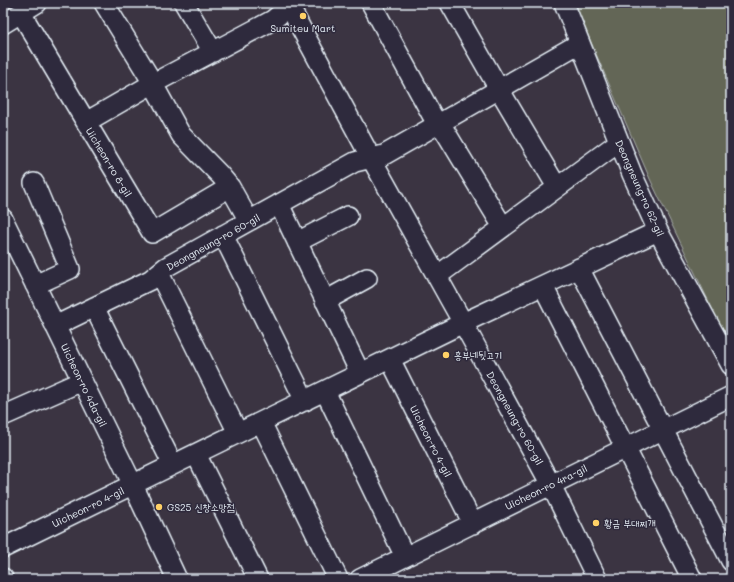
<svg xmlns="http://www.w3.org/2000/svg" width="734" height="582" font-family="Mali,'Poor Story',sans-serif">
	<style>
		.green { fill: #646657; stroke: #a6aca8 }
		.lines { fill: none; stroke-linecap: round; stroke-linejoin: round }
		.minor-casing { stroke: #e8f1f8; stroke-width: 22 }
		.minor { stroke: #2f2a3d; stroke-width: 19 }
		.poi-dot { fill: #ffd166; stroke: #2f2a3d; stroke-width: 1.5 }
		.labels { text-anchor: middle; stroke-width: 3; stroke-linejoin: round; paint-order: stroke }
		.poi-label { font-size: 10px; fill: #e8f1f8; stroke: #2f2a3d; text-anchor: start }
		.street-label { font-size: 10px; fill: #e8f1f8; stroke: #2f2a3d }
	</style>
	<rect width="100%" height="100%" fill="#3b3442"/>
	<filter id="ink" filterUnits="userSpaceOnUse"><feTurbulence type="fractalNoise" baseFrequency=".025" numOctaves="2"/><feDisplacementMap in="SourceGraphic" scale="8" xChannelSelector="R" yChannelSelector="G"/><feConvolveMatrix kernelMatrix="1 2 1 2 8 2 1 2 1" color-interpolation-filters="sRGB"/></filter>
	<g filter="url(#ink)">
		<path class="green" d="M574 3H731V348L650 179Z"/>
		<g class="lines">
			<g class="minor-casing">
				<path id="minor" d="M104 3 148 75 181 135 220 175 230 187 249 221
					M184 3 213 52
					M286 3 289 6 371 158 463 323 551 485 597 579
					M371 3 433 117 440 123 503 227
					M450 3 499 89 557 187
					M564 3 632 174 658 231 731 365
					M21 13 152 233 230 187
					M3 24 37 3
					M86 122 152 84 273 20 293 3
					M34 183 70 269 35 285
					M279 204 360 373
					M3 219 133 485 177 579
					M223 235 305 401
					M297 242 348 216
					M579 268 731 561
					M159 273 238 433
					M437 276 619 142
					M543 286 692 579
					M325 301 367 278
					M94 307 173 465
					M55 326 150 280 166 267 355 162 384 155 580 43
					M390 359 473 524
					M325 391 405 557
					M3 416 82 381
					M261 422 338 579
					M196 454 258 579
					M3 548 463 323 658 231
					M3 578V579
					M360 579 731 396"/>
			</g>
			<use href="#minor" class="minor"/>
		</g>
	</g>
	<g class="poi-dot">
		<circle cx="303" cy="16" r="4"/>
		<circle cx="446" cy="355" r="4"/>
		<circle cx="159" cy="507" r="4"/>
		<circle cx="596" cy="523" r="4"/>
	</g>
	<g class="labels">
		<g class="poi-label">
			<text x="303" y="32" text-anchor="middle">Sumiteu Mart</text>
			<text x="454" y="359">흥부네뒷고기</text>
			<text x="167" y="511">GS25 신창소망점</text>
			<text x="604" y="527">황금 부대찌개</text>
		</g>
		<g class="street-label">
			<text transform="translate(109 162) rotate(59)" y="4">Uicheon-ro 8-gil</text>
			<text transform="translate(640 188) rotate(66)" y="4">Deongneung-ro 62-gil</text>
			<text transform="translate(213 242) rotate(-29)" y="4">Deongneung-ro 60-gil</text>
			<text transform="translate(84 385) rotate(64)" y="4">Uicheon-ro 4da-gil</text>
			<text transform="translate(515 418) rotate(61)" y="4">Deongneung-ro 60-gil</text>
			<text transform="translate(431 441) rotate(63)" y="4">Uicheon-ro 4-gil</text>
			<text transform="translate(546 487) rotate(-26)" y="4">Uicheon-ro 4ra-gil</text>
			<text transform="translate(88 507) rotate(-26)" y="4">Uicheon-ro 4-gil</text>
		</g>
	</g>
	<rect width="734" height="582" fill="none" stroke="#2f2a3d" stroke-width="16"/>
	<rect x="8" y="8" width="718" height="566" fill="none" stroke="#e8f1f8" stroke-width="1.5" filter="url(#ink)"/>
</svg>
